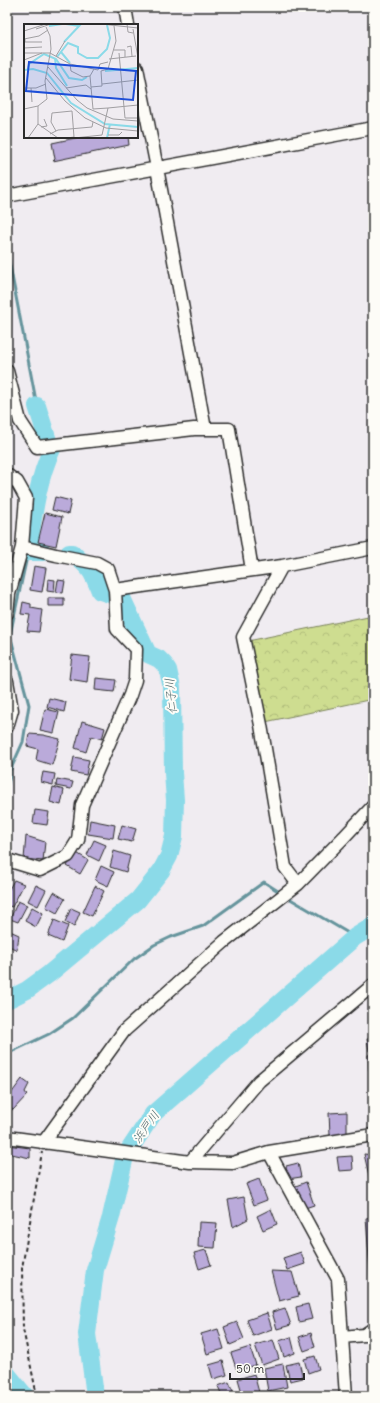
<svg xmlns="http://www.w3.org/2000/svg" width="380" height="1403" font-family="Delius,'Klee One',sans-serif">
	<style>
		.forest { fill: url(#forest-crowns); stroke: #7c845e }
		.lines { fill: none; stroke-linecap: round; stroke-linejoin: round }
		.stream { stroke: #65949c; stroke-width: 3 }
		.river { stroke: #8bdae8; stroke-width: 18 }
		.building { fill: #baaada; stroke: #2b2b2b }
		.minor-casing { stroke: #2b2b2b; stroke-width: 15 }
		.path { stroke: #2b2b2b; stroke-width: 2; stroke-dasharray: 4 3; stroke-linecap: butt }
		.minor { stroke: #fdfcf7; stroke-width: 12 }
		.labels { text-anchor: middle; stroke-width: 4; stroke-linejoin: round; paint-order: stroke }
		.water-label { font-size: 12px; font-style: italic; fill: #486064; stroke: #fdfcf7 }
		.inset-river { fill: none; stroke: #8bdae8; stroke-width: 2 }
		.inset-road { fill: none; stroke: #a19fa2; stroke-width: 1 }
		.view { fill: #1d4ed8; fill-opacity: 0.15; stroke: #1d4ed8; stroke-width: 2 }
		.inset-edge { fill: none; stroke: #2b2b2b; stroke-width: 2 }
	</style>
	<defs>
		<pattern id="forest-crowns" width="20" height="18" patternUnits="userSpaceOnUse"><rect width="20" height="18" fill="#cedd90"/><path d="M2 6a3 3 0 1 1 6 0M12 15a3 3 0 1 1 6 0" fill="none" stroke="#b1be7c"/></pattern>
	</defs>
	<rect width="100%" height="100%" fill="#f0ecf1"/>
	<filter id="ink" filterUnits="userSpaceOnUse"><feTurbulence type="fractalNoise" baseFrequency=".025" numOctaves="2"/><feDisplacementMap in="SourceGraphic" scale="8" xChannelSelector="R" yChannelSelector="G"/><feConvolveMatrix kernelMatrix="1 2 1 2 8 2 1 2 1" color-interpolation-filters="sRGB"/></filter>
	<g filter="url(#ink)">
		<path class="forest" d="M373 615V699L265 722 248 641Z"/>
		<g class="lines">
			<path class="stream" d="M7 250 37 406
				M7 787 10 776V771L23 742 29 705 10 635 28 552
				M287 897 355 937
				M7 1054 49 1034 73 1018 134 959 154 945 171 937 203 926 264 882 281 893"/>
			<path class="river" d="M37 406 48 441 52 449C37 481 33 517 28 552H43
				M7 1000 27 990 49 974 138 900 161 871 169 856 174 836 175 800 173 773 172 688 168 670 164 664 159 659 148 654 122 598 100 591C92 570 89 567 72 553H69
				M7 1374 25 1396
				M95 1396 87 1334 95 1270 111 1217 125 1156 153 1114 355 937 373 926"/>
		</g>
		<path class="building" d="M80 137H128L129 145 53 161 55 159 52 143Z
			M55 497 71 501 68 514 52 510Z
			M45 513 62 517 56 546 38 542Z
			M34 566 46 568 42 592 30 590Z
			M48 579 55 580 54 592 47 591Z
			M58 580 65 581 63 593 56 592Z
			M48 598H64V606H48Z
			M23 602 31 604V608L42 610 39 632 27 631 30 615 21 614Z
			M72 655 90 657 87 682 69 679Z
			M96 678 116 680 114 692 95 690Z
			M49 698 66 702 64 712 47 707Z
			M45 709 59 712 54 733 40 730Z
			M82 721 105 728 102 739 91 736 86 752 75 748Z
			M29 734 43 735 60 739 52 765 36 760 38 749 27 746Z
			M74 757 89 760 86 775 71 772Z
			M43 772 55 774 53 785 41 782Z
			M57 779 73 782 71 789 56 786Z
			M53 787 64 790 61 805 50 802Z
			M35 810 49 812 47 825 33 823Z
			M90 820 115 825 113 838 88 834Z
			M122 825 136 829 132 842 118 839Z
			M26 836 45 842 43 861 24 859Z
			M94 840 106 845 99 861 87 855Z
			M114 851 130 856 126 872 110 867Z
			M75 852 88 860 80 874 67 866Z
			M101 866 114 872 108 886 95 880Z
			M14 880 24 884 12 907 7 905V893Z
			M36 885 46 890 38 906 28 901Z
			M95 886 104 891 92 916 83 912Z
			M54 892 65 899 57 913 46 907Z
			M18 901 27 905 18 922 10 919Z
			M32 907 43 913 36 927 25 921Z
			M71 908 80 912 74 927 65 922Z
			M54 920 68 926 62 942 48 936Z
			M10 931 19 935 17 950 7 945V938Z
			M367 1039H373V1050L369 1051Z
			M373 1054V1069L369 1070 368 1055Z
			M22 1079 29 1084 25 1092 27 1095 13 1110 7 1106V1099Z
			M370 1085H373V1100H371Z
			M347 1112V1134L330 1135 329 1113Z
			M7 1145 30 1148V1158L7 1153Z
			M364 1154 373 1155V1178L370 1180Z
			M352 1156 353 1170 339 1171 337 1157Z
			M298 1163 301 1177 288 1179 286 1166Z
			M259 1179 267 1200 254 1205 246 1184Z
			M306 1182 314 1205 296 1211 288 1189Z
			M244 1197 248 1219 233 1227 228 1200Z
			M271 1209 277 1224 263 1230 257 1216Z
			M373 1217V1312L366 1218Z
			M199 1222 217 1223 215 1248 198 1247Z
			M206 1250 211 1265 199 1269 194 1253Z
			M301 1252 305 1264 287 1270 283 1258Z
			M271 1271 292 1272 299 1296 279 1301Z
			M308 1304 312 1319 299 1322 296 1307Z
			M285 1308 291 1325 277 1329 272 1312Z
			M267 1313 272 1329 253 1336 247 1320Z
			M237 1322 244 1339 230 1345 224 1327Z
			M218 1329 224 1349 207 1354 201 1334Z
			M311 1333 315 1347 304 1351 299 1337Z
			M291 1337 295 1353 284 1357 279 1341Z
			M273 1340 279 1359 262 1365 255 1345Z
			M250 1347 256 1365 237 1371 231 1353Z
			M315 1356 319 1369 308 1373 304 1359Z
			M223 1361 227 1375 213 1379 209 1365Z
			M299 1362 303 1378 290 1381 286 1365Z
			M283 1364 287 1387 268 1391 264 1368Z
			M254 1374 260 1396H243L238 1379Z
			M229 1382 235 1396H222L218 1386Z"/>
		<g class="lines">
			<g class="minor-casing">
				<path id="minor" d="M125 7 128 25
					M137 68 157 168 205 429
					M7 196 373 128
					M7 371 20 421 37 447 194 429H229L252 570
					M7 475 17 482 26 498 22 547 9 594 7 613
					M282 566 243 637 261 725 285 867 298 884
					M115 590 282 566 373 548
					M7 681 12 710 7 727
					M7 860 40 870 68 856 78 840 82 805 130 695 135 680 136 649 117 629 115 590 108 569 97 563 56 555 22 547
					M7 1137 190 1162 233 1163 269 1152 373 1135
					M43 1143 124 1031 224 942 298 884 344 837 373 806
					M269 1152 338 1279 346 1396
					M190 1162 259 1081 373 985
					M342 1337 364 1335 373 1329"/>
			</g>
			<path class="path" d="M37 1396 23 1329 22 1268 42 1152"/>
			<use href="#minor" class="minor"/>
		</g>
	</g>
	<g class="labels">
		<g class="water-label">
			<text transform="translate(171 696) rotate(-95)" y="4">仁子川</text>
			<text transform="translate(146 1127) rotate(-54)" y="4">浜戸川</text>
		</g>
	</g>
	<g transform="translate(24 24)">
		<rect width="114" height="114" fill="#f0ecf1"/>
		<path class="inset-river" d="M42 0 55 2M25 2 38 0M40 18 57 0M37 28 46 39M33 33 44 19 54 23V29L63 34H74L83 25 86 14 83 1M31 34 32 44 43 62M4 45 5 40 20 30 32 35 45 54 58 56 63 53M0 46 9 45 23 49 47 79 81 100 114 103M81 47 114 44M83 114 86 100"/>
		<path class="inset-road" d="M77 0 114 4M103 0 104 8 109 9M12 5 27 0M109 5 114 34M0 7 22 0M0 15 15 12 24 6M1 15V18H18M103 23 107 22 108 32M0 24 18 23M90 26H101V33M0 29H26L46 40 74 46 76 40 84 38M95 29 101 94H114M32 32 41 17M85 35 112 32M0 36 18 29M46 40 47 47 59 53 66 52M24 43 53 76 63 84 89 95 114 97M70 45 66 52 69 85 84 84M22 54 41 77 61 94 82 104 114 107M78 60 114 56M67 63 78 62 77 47 84 45 92 17 90 2M0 64H12L22 60M7 64 8 78M42 64 62 61 67 65M0 85 14 82 23 75 21 57 27 25 26 12 22 3M14 100 34 114M17 103 23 102 20 95M32 107 27 98 28 89 48 87 50 113 43 114M26 110 34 106 68 103 69 98M84 111H95L98 108M4 114 14 100V82M50 114 78 111 84 84 114 81"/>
		<path class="view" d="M5 38 112 47 109 76 2 67Z"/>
		<rect width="114" height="114" class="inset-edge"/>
	</g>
	<rect width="380" height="1403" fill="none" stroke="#fdfcf7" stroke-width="24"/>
	<rect x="12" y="12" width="356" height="1379" fill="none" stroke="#2b2b2b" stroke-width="1.5" filter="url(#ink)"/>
	<path d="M230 1373v6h74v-6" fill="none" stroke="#2b2b2b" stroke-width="2"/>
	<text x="236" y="1373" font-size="12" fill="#2b2b2b" stroke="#fdfcf7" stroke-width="3" paint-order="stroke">50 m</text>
</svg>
